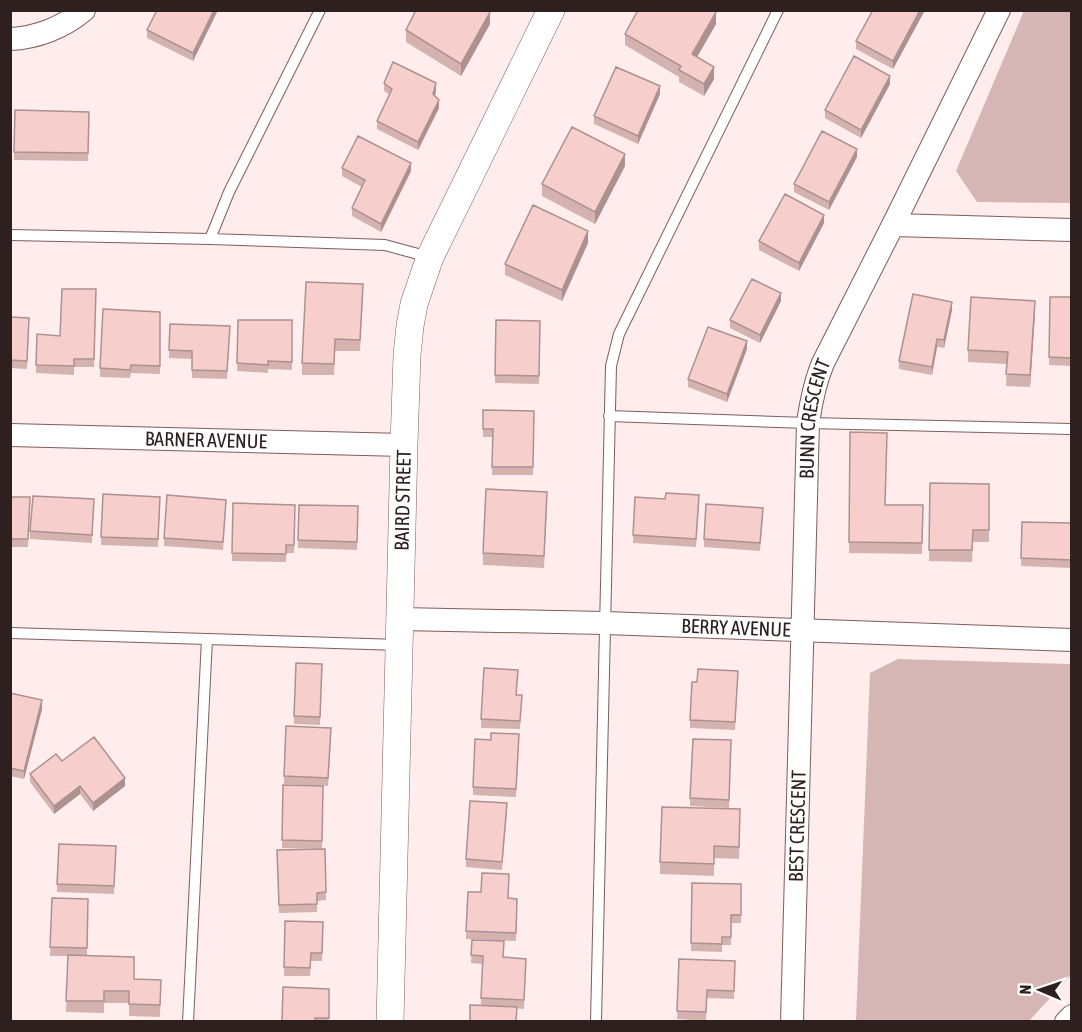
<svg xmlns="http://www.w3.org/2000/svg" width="1082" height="1032" font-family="'Asap Condensed',sans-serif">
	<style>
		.green { fill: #d6b6b4 }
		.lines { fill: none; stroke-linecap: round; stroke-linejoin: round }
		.service-casing { stroke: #7e5d5b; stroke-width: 12 }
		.minor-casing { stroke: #7e5d5b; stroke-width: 24 }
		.tertiary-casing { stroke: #7e5d5b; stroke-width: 28 }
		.service { stroke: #fff; stroke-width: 10 }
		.minor { stroke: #fff; stroke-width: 22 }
		.tertiary { stroke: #fff; stroke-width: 27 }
		.wall { fill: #d4b2b0 }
		.shaded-wall { fill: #ac9190 }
		.building { fill: #f6cfcd; stroke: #ac9190; stroke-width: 1.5 }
		.labels { text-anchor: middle; stroke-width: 6; stroke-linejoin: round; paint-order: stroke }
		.street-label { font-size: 20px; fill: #2e201f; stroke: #fff }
	</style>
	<rect width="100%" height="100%" fill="#feedec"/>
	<path class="green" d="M1024 11H1071V203L977 202 956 171Z
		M898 659 1071 664V975L1029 1021H856L870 673Z"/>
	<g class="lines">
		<g class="service-casing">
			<path id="service" d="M10 235 210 239 385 245 429 257
				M210 239 229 192 320 10
				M609 416 808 423 1072 429
				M10 633 400 645
				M188 1022 207 639
				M596 1022 611 366 619 334 778 10"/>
		</g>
		<g class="minor-casing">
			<g id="minor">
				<path d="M10 39C37 38 64 27 84 10"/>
				<path d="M893 225 1072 230"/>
				<path id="s1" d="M10 435 404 445"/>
				<path id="s2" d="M400 619 605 623 1072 640"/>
				<path id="s3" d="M792 1022 808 423C811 402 815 382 823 363L893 225 999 10"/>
				<path d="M1066 1022 1072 1016"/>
			</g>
		</g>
		<g class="tertiary-casing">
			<g id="tertiary">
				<path id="s4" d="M390 1022 404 445 407 355 410 326 414 304 430 257 551 10"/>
			</g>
		</g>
		<use href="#service" class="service"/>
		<use href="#minor" class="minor"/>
		<use href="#tertiary" class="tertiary"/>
	</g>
	<path class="wall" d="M218 10 193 61 147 38V30Z
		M873 10H925L893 69 856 49V41Z
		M490 24 461 76 406 42V30Z
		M716 24 697 57 714 79 704 96 679 82V77L625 45V34Z
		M384 83 436 91 435 96 439 108 418 150 377 129V121L390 95 384 91Z
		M890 84 861 138 825 118V110Z
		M660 94 638 144 594 124V116Z
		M15 110 89 112 88 161 14 160Z
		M857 157 829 210 794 192V184Z
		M625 166 595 224 542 196V184Z
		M342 168 411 171 381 232 352 216V208L362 187 342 176Z
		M824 223 799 271 759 250V241Z
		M588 243 562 301 505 275V264Z
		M96 289 94 367H74V375L36 373 37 334 60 336Z
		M363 296 360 351H335L334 375H302V363Z
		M1050 297H1071V366L1049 365Z
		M781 301 760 343 730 328V320Z
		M952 310 944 348 937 347 932 375 899 369V361Z
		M160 312V374L131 373 130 378 100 377V368Z
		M1035 313 1030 387 1006 386 1007 364 968 362V350Z
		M10 317 29 326 27 369 10 368Z
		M238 320H292V370L268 369V373L237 371Z
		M496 320 540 321 539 384 495 383Z
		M170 324 230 326 227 379 192 378V359L169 358Z
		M747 349 727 402 688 387V379Z
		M483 410 534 411 533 475H492L493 437H483Z
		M850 432 886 505H923L922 554 849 553Z
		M930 483 989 484V542H973L972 562 929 561Z
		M103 494 160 505 158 547 101 545Z
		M10 497H30L28 547H10Z
		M233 503 295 505 294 553H286V562L232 561Z
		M699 503 696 547 633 543V535Z
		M547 504 544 568 483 565V553Z
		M299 505 358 506 357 550 298 548Z
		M94 507 92 543 30 539V531Z
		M226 508 223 550 164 546V538Z
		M763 516 760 551 704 547V539Z
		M1022 522 1071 523V568L1021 566Z
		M322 664 320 725 294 724V716Z
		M738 671 735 730 690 728V720Z
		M10 693 42 709 24 779 10 776Z
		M517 695H522L520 729 481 728V719Z
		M519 734 516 797 473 795V787L491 740Z
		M331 736 328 786 284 784V776Z
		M731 740 729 808 690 806V798Z
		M62 761 125 786 93 811 80 794 54 814 30 782V774Z
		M283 785 323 786 322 849 282 848Z
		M507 812 502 870 466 867V859Z
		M740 821 739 859 714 858V876L660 874V862Z
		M325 849 326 900 317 901V912L279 913 277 850Z
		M116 854 114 894 57 892V884Z
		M692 883 741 884V923H731V945H722V952L691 951Z
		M52 898 88 899 87 956 134 979 161 980 160 1017 129 1016V1003H104V1013L66 1012 68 956H50Z
		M508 898 517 899 516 941 466 939V931Z
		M285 921 323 922 322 961H311L310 976H284Z
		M472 940 503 957 526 959 524 1009 481 1005 482 964 471 963Z
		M679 959 735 961 734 999 707 998 706 1021 677 1019Z
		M329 989V1022H282Z"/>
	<path class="shaded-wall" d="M214 10H218L193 61V53Z
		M920 10H925L893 69V61Z
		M490 12V24L461 76V64Z
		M716 12V24L692 66V54Z
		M714 67V79L704 96V84Z
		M890 76V84L861 138V130Z
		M436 83V91L433 102V94Z
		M660 86V94L638 144V136Z
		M439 100V108L418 150V142Z
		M857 149V157L829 210V202Z
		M625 154V166L595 224V212Z
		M411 163V171L381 232V224Z
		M824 215V223L799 271V263Z
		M588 231V243L562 301V290Z
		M781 293V301L760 343V335Z
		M1035 301V313L1030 387V375Z
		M952 302V310L944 348V340Z
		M937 339V347L932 375V367Z
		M747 341V349L727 402V394Z
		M42 700V709L24 779V771Z
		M125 778V786L93 811V803Z
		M80 786V794L54 814V806Z"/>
	<path class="building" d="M157 10H214L193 53 147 30Z
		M416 10H487L490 12 461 64 406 30Z
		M638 10H713L716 12 692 54 714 67 704 84 679 70 681 66 625 34Z
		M873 10H920L893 61 856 41Z
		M854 56 890 76 861 130 825 110Z
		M393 62 436 83 433 94 439 100 418 142 377 121 392 89 384 83Z
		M616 67 660 86 638 136 594 116Z
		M15 110 89 112 88 153 14 152Z
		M572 127 625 154 595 212 542 184Z
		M822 131 857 149 829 202 794 184Z
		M358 136 411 163 381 224 352 208 365 180 342 168Z
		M785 194 824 215 799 263 759 241Z
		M533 205 588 231 562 290 505 264Z
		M752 279 781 293 760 335 730 320Z
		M306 282 363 284 360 340 335 339 334 364 302 363Z
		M62 289H96L94 359H74V366L36 365 37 334 60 336Z
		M913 294 952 302 944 340 937 339 932 367 899 361Z
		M971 297 1035 301 1030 375 1006 374 1008 352 968 350Z
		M1050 297H1071V358L1049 357Z
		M103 309 160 312V366L131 365 130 370 100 368Z
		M10 317 29 318 27 361 10 360Z
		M238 320H292V362L268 361V365L237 363Z
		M496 320 540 321 539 376 495 375Z
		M170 324 230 326 227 371 192 370V351L169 350Z
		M708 327 747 341 727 394 688 379Z
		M483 410 534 411 533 467H492L493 429H483Z
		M850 432 887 433 885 505H923L922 543 849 542Z
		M930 483 989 484V530H973L972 550H929Z
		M486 489 547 492 544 556 483 553Z
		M666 493 699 495 696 539 633 535 635 497 665 499Z
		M103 494 160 497 158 539 101 537Z
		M167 495 226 500 223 542 164 538Z
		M33 496 94 499 92 535 30 531Z
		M10 497H30L28 539H10Z
		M233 503 295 505 294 545H286V554L232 553Z
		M706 504 763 508 760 543 704 539Z
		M299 505 358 506 357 542 298 540Z
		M1022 522 1071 523V560L1021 558Z
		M296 663 322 664 320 717 294 716Z
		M484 668 518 670 516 695H522L520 721 481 719Z
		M698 669 738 671 735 722 690 720 692 682H697Z
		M10 693 42 700 24 771 10 768Z
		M286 726 331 728 328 778 284 776Z
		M491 733 519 734 516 789 473 787 475 739 491 740Z
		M94 737 125 778 93 803 80 786 54 806 30 774 56 754 62 761Z
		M693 739 731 740 729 800 690 798Z
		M283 785 323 786 322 841 282 840Z
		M470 801 507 803 502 862 466 859Z
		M662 807 740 809 739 847 714 846V864L660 862Z
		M59 844 116 846 114 886 57 884Z
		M325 849 326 892 317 893V904L279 905 277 850Z
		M482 873 509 874 508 898 517 899 516 933 466 931 468 892H481Z
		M692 883 741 884V915H731V937H722V944L691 943Z
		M52 898 88 899 87 948 50 947Z
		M285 921 323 922 322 953H311L310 968 284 967Z
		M472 940 504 941 503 957 526 959 524 1000 481 998 483 956 471 955Z
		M68 955 134 957V979L161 980 160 1005 129 1004V991H104V1001H66Z
		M679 959 735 961 734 991 707 990 706 1012 677 1011Z
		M283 987 329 989V1018H315V1022H282Z
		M470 1005 517 1007 516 1022H470Z"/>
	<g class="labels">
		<g class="street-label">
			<text dy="7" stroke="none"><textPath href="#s3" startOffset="604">BUNN CRESCENT</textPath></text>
			<text dy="7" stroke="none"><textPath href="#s1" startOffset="196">BARNER AVENUE</textPath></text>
			<text dy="7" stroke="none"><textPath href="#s4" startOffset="522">BAIRD STREET</textPath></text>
			<text dy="7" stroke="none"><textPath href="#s2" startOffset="336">BERRY AVENUE</textPath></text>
			<text dy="7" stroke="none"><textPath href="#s3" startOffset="196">BEST CRESCENT</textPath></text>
		</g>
	</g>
	<rect width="1082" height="1032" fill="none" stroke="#2e201f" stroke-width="24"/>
	<g transform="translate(1040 990) rotate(272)" stroke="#ffffff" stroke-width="4.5" paint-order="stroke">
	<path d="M0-4.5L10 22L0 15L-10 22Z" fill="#2e201f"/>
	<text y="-9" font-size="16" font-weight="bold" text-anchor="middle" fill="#2e201f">N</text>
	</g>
</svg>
